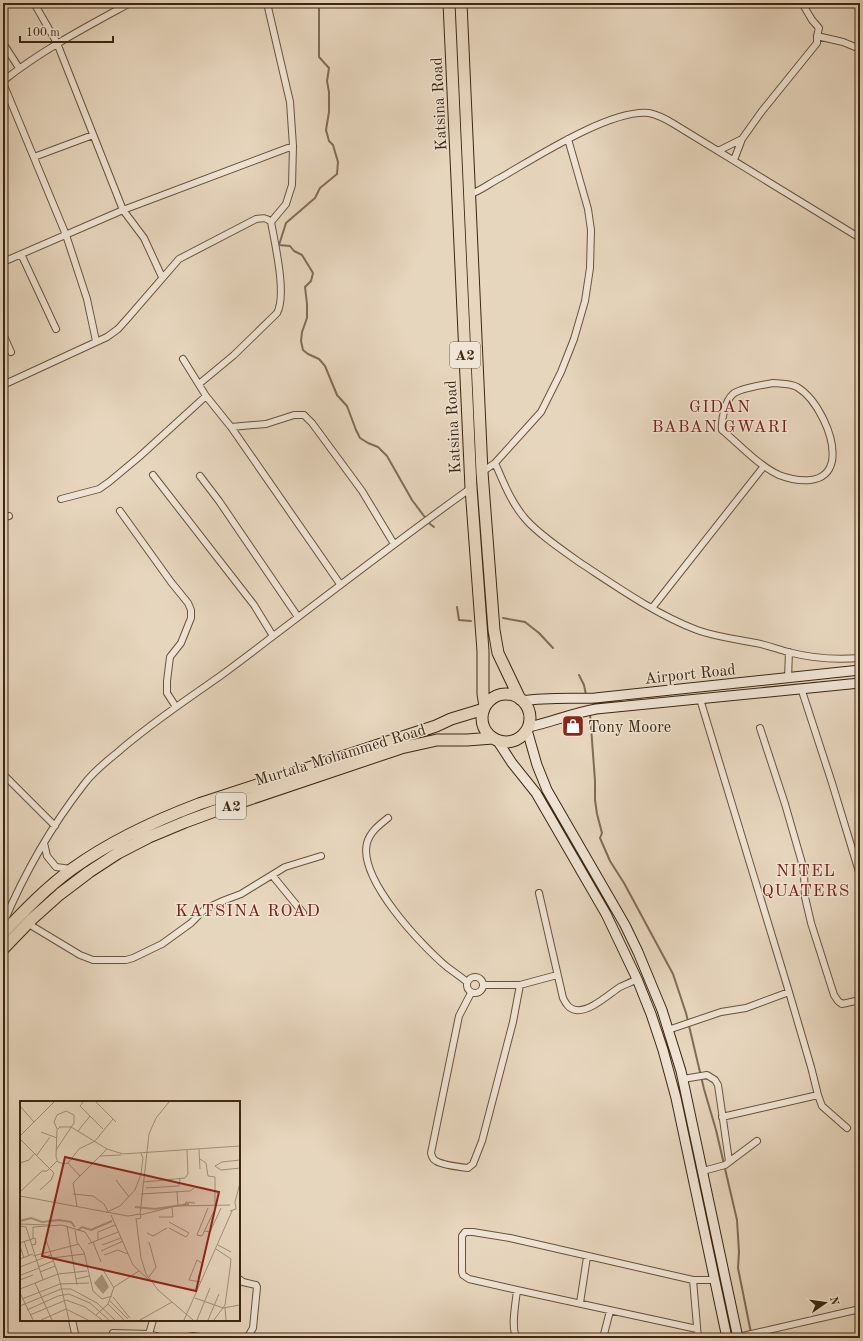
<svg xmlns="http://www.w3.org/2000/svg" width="863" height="1341" font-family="'Old Standard TT',serif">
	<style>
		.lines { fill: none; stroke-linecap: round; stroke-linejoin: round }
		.stream { stroke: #806c55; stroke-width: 2 }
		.street-casing { stroke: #68533c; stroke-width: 8 }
		.secondary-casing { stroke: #3d2710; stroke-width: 11 }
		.highway-casing { stroke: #3d2710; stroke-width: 13 }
		.street { stroke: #efe4d5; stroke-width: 6 }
		.secondary { stroke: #efe4d5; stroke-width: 9 }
		.highway { stroke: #e7d6be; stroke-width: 11 }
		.labels { text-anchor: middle; stroke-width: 3; stroke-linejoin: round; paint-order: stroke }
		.shield { fill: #efe4d5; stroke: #72604b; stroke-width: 1 }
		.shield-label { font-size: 15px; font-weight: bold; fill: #3d2710 }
		.street-label { font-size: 16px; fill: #3d2710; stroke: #efe4d5 }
		.poi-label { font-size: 16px; fill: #3d2710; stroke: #efe4d5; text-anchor: start }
		.neighbourhood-label { font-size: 17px; letter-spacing: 1px; fill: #7a1f14; stroke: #efe4d5 }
		.inset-river { fill: none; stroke: #ad9a83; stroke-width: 2 }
		.inset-road { fill: none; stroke: #a39078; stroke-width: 1 }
		.view { fill: #8f2418; fill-opacity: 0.15; stroke: #8f2418; stroke-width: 2 }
		.inset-edge { fill: none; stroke: #3d2710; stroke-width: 2 }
	</style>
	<rect width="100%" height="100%" fill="#e7d6be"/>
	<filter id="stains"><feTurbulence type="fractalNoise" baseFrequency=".005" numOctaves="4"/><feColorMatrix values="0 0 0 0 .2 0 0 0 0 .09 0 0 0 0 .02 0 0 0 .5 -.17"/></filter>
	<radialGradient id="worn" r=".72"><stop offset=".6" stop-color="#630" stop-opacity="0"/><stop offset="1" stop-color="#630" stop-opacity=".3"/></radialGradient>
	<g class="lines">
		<path class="stream" d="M319 3V57L329 68 327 81 329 92V112L326 130 329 141 333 145 338 162 337 174 320 188 315 198 286 223 279 245 290 246 294 251 302 255 313 273 311 281 305 287 307 304V318L302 332 301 341 303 350 308 354 319 359 325 366 337 395 347 406 356 430 360 438 368 443 378 447 387 456 412 500 430 524 434 527
			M457 607 459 620 471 621
			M503 618 525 622 539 633 553 648
			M579 675 584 685 586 695
			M590 713 595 781V800L597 814 602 833 600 838 610 861 624 883 673 974 686 1013 704 1089 716 1130 737 1220 739 1252 738 1268 752 1338"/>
		<g class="street-casing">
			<path id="street" d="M34 3 57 43 123 210 144 238 162 277
				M267 3 290 102 293 146 292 185 286 204 271 222
				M802 3 812 20 819 28 817 36 843 42 860 49
				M3 43 19 68
				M3 81C42 50 86 27 130 3
				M3 83 66 235 87 299 96 341
				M718 151 742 139
				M34 157 93 135
				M734 160 742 139 762 111 817 43V36
				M468 195C479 192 490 183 500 178 535 158 610 109 649 113 658 115 666 119 674 124L860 238
				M21 254 56 329
				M3 262 123 210 293 146
				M3 334 11 352
				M183 359 206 396 231 427 340 584
				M773 383C781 384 789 383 797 387 817 399 836 437 832 461 827 486 797 482 779 475 759 466 739 444 722 430 721 420 725 401 733 394 740 388 763 385 773 383Z
				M3 385 107 337 118 329 127 319 179 259 256 219C263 218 266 217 271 222 275 244 287 295 277 313L234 355 199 384
				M231 427 266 424 294 415H304L312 423 362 491 394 544
				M495 463C503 481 510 500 523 516 535 532 565 552 582 564 617 587 657 615 697 630 716 637 736 639 756 643 767 645 777 649 788 652 811 658 836 660 860 658
				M482 472 495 463 541 412 561 372 574 339 585 301 590 268 591 230 588 209 568 139
				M153 475 254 605 273 636
				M200 476 219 501 298 617
				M61 499 99 489 109 482 139 457 206 396
				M120 511 171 582 188 603 191 610V618L181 643 170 657 167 681V693L176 707
				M3 518 9 516
				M652 608 764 466
				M788 678 789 652
				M801 688 832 783 860 875
				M700 699 789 992 811 1067 818 1095 822 1106 847 1128
				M760 728 785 804 802 863 804 874 805 897 811 923 834 995 838 1001 842 1004 860 1000
				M3 774 55 826
				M388 818C379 825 370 832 367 843 358 879 422 946 447 967 454 972 461 977 467 982
				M44 843 47 856 56 867 71 869
				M272 875 303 913
				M539 893 563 998C566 1004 569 1009 576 1010 590 1012 609 994 620 987 626 984 632 982 637 979
				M27 923 80 955 93 960H126L133 958 162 944 191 923 205 909 225 900 241 894 285 867 321 856
				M3 924C24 874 52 825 85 783 94 771 107 761 118 752 151 723 188 699 223 674 306 612 387 548 471 488
				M467 985a8 8 0 1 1 16 0a8 8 0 1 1-16 0Z
				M483 985H520L557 975
				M471 993 459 1016 431 1153C432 1156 432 1159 436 1161 443 1165 459 1167 468 1168L473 1164 482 1141 513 1022 520 985
				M668 1030 721 1012 746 1008 789 992
				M683 1079 707 1075 715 1080 718 1085 729 1161
				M722 1117 818 1095
				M703 1171 725 1165 757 1141
				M239 1279 243 1282 256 1285 257 1287 253 1328 247 1338
				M693 1280 698 1338
				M517 1290C516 1302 510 1329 517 1338
				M580 1303 587 1257
				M72 1320 76 1338
				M697 1329 517 1290 469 1279 463 1275 462 1272V1236L465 1232H473L510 1238 693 1280H715
				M113 1333 149 1334 163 1338
				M149 1334 153 1320
				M738 1337 860 1309
				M183 1338 193 1336 207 1338
				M603 1338 610 1311"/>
		</g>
		<g class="secondary-casing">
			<path id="secondary" d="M523 701C547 697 571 699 595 698L860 670
				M529 727C552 722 573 713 596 709L860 683
				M527 730 537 765 547 790 625 925 638 952 662 1010 681 1071 738 1338
				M497 740 512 763 536 793 606 914 637 979 651 1014 663 1050 676 1098 727 1338"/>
		</g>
		<g class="highway-casing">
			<path id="highway" d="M449 3 471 488 483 651V694L485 706
				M461 3 482 472 494 630 498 653 520 699
				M482 718a24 24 0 1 1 48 0a24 24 0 1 1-48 0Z
				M3 933C24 911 47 887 72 869 111 841 154 821 199 804L436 726 451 719 484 709
				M3 949 32 919 60 894 89 872 118 853 149 837 185 822 223 808 401 748 437 740H467L493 738"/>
		</g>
		<use href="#street" class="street"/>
		<use href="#secondary" class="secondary"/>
		<use href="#highway" class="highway"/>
	</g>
	<defs>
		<g id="shop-square" transform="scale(1.15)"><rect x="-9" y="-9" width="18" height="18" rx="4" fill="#8f2418" stroke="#efe4d5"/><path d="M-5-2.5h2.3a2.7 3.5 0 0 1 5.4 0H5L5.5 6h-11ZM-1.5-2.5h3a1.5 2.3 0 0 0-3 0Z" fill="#fff"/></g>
	</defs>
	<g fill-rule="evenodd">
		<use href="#shop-square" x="573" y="726"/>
	</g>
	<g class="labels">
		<g class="shield">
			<rect x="450" y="342" width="30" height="26" rx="3"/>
			<rect x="216" y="793" width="30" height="26" rx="3"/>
		</g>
		<g class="shield-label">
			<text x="465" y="360">A2</text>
			<text x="231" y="811">A2</text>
		</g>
		<g class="street-label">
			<text transform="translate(438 104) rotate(-93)" y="6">Katsina Road</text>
			<text transform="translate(452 427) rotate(-93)" y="6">Katsina Road</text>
			<text transform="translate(690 673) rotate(-6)" y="6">Airport Road</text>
			<text transform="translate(340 754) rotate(-17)" y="6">Murtala Mohammed Road</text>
		</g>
		<g class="poi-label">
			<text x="588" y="732">Tony Moore</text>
		</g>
		<g class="neighbourhood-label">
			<text x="720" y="412">GIDAN<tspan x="720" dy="20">BABAN GWARI</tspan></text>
			<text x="806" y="876">NITEL<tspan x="806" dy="20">QUATERS</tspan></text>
			<text x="248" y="916">KATSINA ROAD</text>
		</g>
	</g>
	<g transform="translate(20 1101)">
		<rect width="220" height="220" fill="#e7d6be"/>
		<path d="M82 173 89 186 83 193 74 182Z" fill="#ad9a83"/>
		<path class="inset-river" d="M115 106 135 108 169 103M0 120 11 117 22 121 39 119 51 121 55 126M58 129 62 126 71 129 92 120"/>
		<path class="inset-road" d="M63 1 60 5 83 28M76 1 96 21M0 5 14 21M39 26H51L87 48M40 26 37 29 36 56 38 61 44 63 48 62 59 48 75 40 93 18M58 30 70 15M21 31 37 37M0 35 34 1M0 38 34 72 31 79 20 89M179 48 180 68M36 49 54 22V14L46 10 37 14 34 21 37 28M17 54 30 36M80 55 101 54M180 58 186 62 188 75 195 76V104M220 59 202 61 195 65 201 69 220 67M0 62 9 59 15 52M48 62 60 75M96 79 109 96M123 81 165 77 168 73 167 49M126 87 159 85 160 78M157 90 158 105M0 91 22 70H27L37 60M53 93 73 95 84 103 89 112M121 93 170 90 174 87M0 95 108 115 120 113 121 117 117 118M57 105 53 82 87 48 103 53 220 45M164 105 166 101 175 102M188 107 177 134 182 135 194 110M89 110 100 105 115 89 121 73 123 57 121 52M210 110 216 108 215 101 220 82M120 113 129 33 136 17 149 1M91 114 113 164 128 178M120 114 156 105 210 104M139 116H153L152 107M116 117 121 157 126 173 138 189 173 219M0 123 28 124M0 125 6 126 23 179M47 125 57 184M149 127 166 136 169 132 149 121M55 129 57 141 64 151 73 190 82 198 92 195M184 130 190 131 201 107M127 132 133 135 147 127M13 137V126L42 124 65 131 72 142M26 139 38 173 49 219M78 139V131L95 124M4 140 9 155M73 141 81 161M0 142 15 137 16 143 12 144M68 143 98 131M82 144 101 137M198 144 211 151M0 145 4 157M81 150 103 140M84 154 98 149 108 153M13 155 59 143M32 157 64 153M0 158 13 153M0 166 31 154M18 166 33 160M82 167 94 187M20 171 35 165M1 174 19 167M129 176 136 166 129 141M178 177 183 163 177 159 169 179 181 181M56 178 69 175M0 179 13 174M15 182 32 219M0 188 38 173 67 170M0 192 13 219M93 196 110 217M175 197 203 207 220 204M2 198 40 183 69 182M90 200 108 218M88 203 104 219M0 205 41 188H51L77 202 95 219M205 207 206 219M7 209 38 195 49 193 70 202 89 219M10 214 46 199 65 206 82 219M76 214 88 203 94 186 119 170M21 219 46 208 68 219M120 219 152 201M164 219 212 110M177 219 190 187M188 219 199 193M194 219 205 204 210 168 211 158 196 148"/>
		<path class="view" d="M45 56 199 91 176 190 22 155Z"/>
		<rect width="220" height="220" class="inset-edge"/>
	</g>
	<rect width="863" height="1341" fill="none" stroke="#e7d6be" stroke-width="16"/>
	<rect x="4" y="4" width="855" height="1333" fill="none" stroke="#3d2710" stroke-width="2"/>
	<rect x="8" y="8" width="847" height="1325" fill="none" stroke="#3d2710"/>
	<g transform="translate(825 1303) rotate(77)" stroke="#efe4d5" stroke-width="3" paint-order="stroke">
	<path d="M0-3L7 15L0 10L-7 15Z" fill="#3d2710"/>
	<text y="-6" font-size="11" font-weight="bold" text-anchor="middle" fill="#3d2710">N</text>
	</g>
	<path d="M20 36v6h93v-6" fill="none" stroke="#3d2710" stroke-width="2"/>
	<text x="26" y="36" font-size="12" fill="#3d2710" stroke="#efe4d5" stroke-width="3" paint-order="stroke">100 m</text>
	<rect width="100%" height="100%" filter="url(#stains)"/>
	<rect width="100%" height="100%" fill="url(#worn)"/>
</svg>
